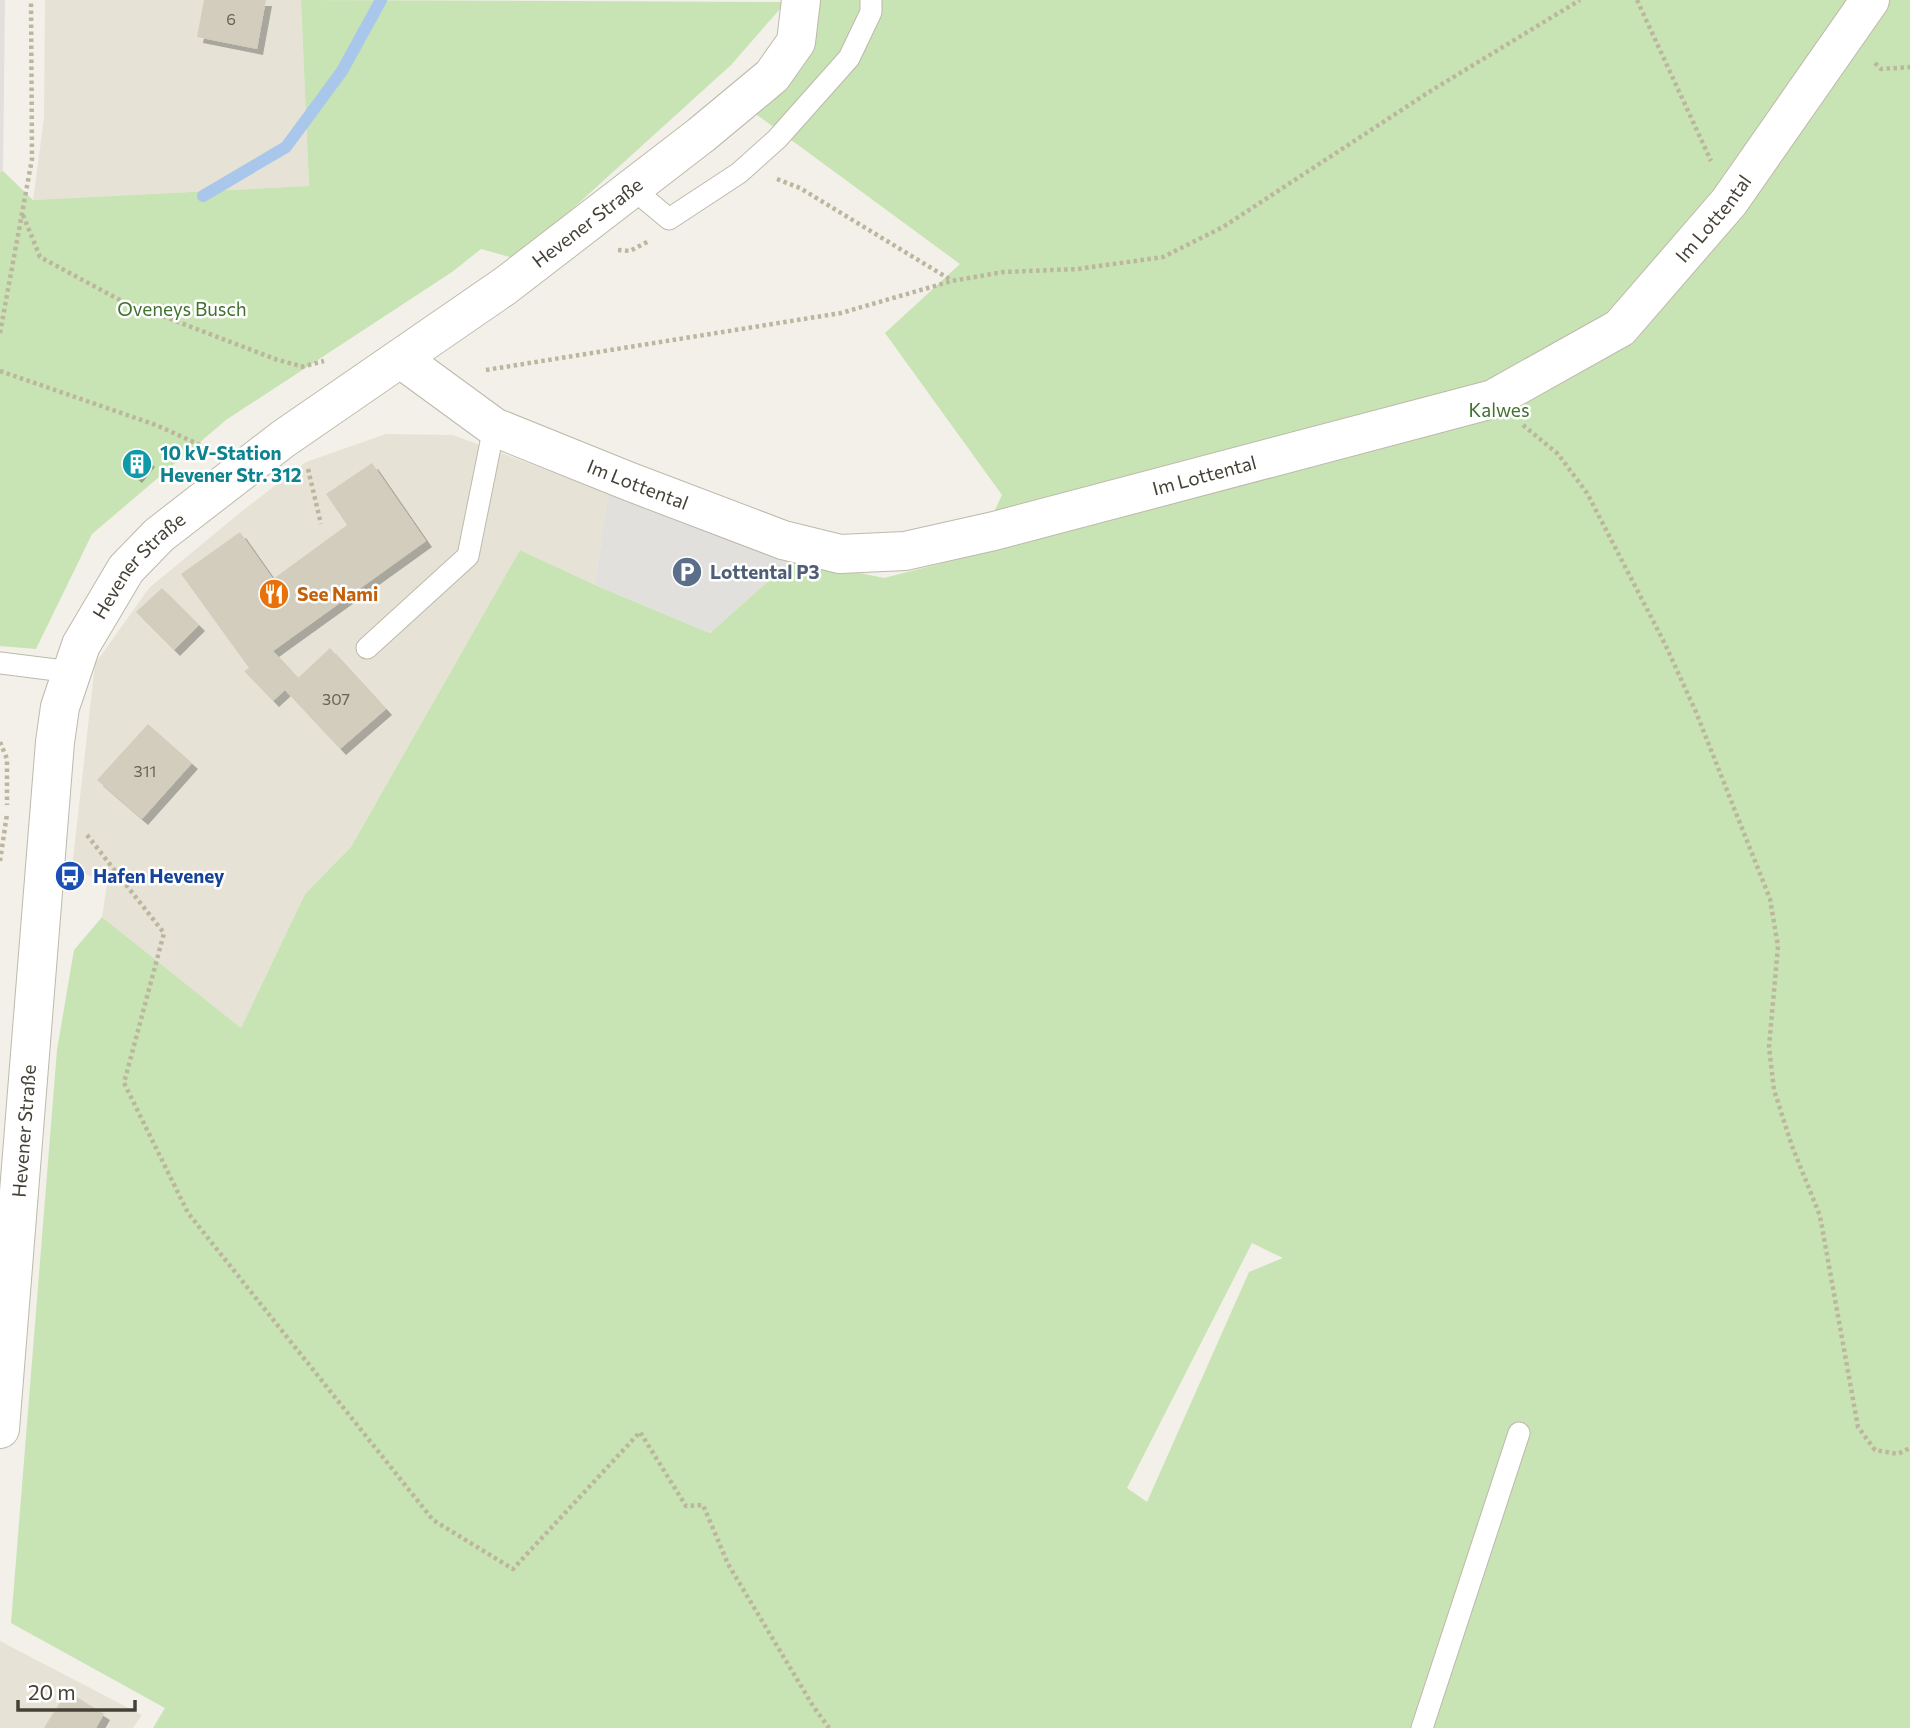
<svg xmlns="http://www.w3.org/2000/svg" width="1910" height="1728" font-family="Commissioner,sans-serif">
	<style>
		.residential { fill: #e6e3d6 }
		.green { fill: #c8e3b4; fill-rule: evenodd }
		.parking { fill: #e1e0dc }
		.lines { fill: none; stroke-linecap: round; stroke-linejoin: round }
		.stream { stroke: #a9c7ea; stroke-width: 12 }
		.building { fill: #d3cdbe; filter: url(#shadow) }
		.service-casing { stroke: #bdb9ab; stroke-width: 23 }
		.minor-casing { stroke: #bdb9ab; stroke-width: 40 }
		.tertiary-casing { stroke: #bdb9ab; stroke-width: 40 }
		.path { stroke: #bdb69e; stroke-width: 4.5; stroke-dasharray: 3.5 3.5; stroke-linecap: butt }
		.service { stroke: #fff; stroke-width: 21 }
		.minor { stroke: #fff; stroke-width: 38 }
		.tertiary { stroke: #fff; stroke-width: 38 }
		.labels { text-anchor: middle; stroke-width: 5; stroke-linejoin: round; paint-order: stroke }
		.number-label { font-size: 16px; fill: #686459 }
		.street-label { font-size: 19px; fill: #454137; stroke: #fff }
		.park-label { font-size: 19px; fill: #40722f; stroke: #fff }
		.culture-label { font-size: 19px; font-weight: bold; fill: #0d838f; stroke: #fff; text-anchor: start }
		.service-label { font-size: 19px; font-weight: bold; fill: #4e5e75; stroke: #fff; text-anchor: start }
		.food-label { font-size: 19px; font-weight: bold; fill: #c56008; stroke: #fff; text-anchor: start }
		.transit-label { font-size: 19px; font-weight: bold; fill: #164399; stroke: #fff; text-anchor: start }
	</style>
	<defs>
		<filter id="shadow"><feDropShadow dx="6" dy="6" stdDeviation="0" flood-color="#0004"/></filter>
	</defs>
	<rect width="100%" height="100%" fill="#f2f0e8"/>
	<path class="residential" d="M45 0H301L309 186 33 200 44 118Z
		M386 434 453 435 608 493 595 585 520 550 351 847 305 894 241 1028 102 917 107 884 72 868 95 664 149 588 242 511 306 462Z
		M0 1641 142 1715 133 1728H0Z"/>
	<path class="green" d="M301 0 786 2 731 65 517 259 481 249 452 272 226 420 92 534 36 649 0 646V172L3 171 33 200 309 186Z
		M809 0H1910V1728H153L165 1708 11 1623 57 1050 74 950 102 917 241 1028 305 894 351 847 520 550 595 585 710 633 793 559 884 578 974 555 1002 495 885 333 960 264 753 112ZM1252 1243 1283 1258 1249 1272 1147 1502 1127 1488Z"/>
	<path class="parking" d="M0 0H5L3 171 0 172Z
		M608 493 793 559 710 633 595 585Z"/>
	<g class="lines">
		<path class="stream" d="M203 196 286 147 342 71 381 0"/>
	</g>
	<path class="building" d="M204 0H266L257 49 197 37Z
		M139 452 149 461 136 477 125 468Z
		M372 463 426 541 273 651 298 678 330 648 386 709 340 749 285 690 273 701 244 671 249 668 181 574 240 532 273 579 347 525 326 494Z
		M162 588 199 625 174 650 136 612Z
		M148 724 192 763 142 819 97 780Z
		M67 1691 104 1714 96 1728H44Z"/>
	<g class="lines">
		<g class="service-casing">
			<path id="service" d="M633 189 669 219 739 173 777 139 849 58 871 12V0
				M367 648 468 556 494 427
				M0 663 72 672
				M1422 1728 1519 1433"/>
		</g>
		<g class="minor-casing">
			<g id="minor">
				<path id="s1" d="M401 359 494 427 628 481 783 540 840 554 905 551 994 531 1493 399 1620 328 1729 202 1870 0"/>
			</g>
		</g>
		<g class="tertiary-casing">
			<g id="tertiary">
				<path id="s2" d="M0 1429 55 742 60 707 81 645 126 569 159 535 283 439 505 286 701 135 772 76 796 42 801 0"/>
			</g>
		</g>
		<path class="path" d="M1637 0 1711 161
			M1875 63 1881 69 1910 67
			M777 179 800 188 951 280
			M23 215 40 257 118 299 278 360 304 367
			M618 250 630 251 649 241
			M0 333 32 159 31 0
			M301 367 324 361
			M486 370 841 313 952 281 1003 272 1078 269 1163 257 1223 227 1429 92 1580 0
			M0 371 156 425 209 449
			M1523 425 1558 454 1587 493 1665 644 1696 712 1770 899 1778 946 1769 1047 1774 1090 1792 1146 1820 1216 1858 1427 1875 1450 1898 1454 1910 1448
			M308 469 321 524
			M0 742 7 759V805
			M87 835 164 933 124 1083 188 1213 433 1520 513 1569 640 1432 686 1506 703 1505 728 1564 813 1706 829 1728
			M0 861 7 814"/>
		<use href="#service" class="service"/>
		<use href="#minor" class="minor"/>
		<use href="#tertiary" class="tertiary"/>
	</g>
	<defs>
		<g id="building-disc" transform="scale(1.575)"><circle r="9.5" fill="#0f9aa8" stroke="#fff"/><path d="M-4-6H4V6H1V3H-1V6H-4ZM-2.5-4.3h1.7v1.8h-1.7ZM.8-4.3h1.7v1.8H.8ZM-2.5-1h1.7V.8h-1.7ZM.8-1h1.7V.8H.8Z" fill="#fff"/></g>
		<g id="parking-disc" transform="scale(1.575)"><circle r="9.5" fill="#5c6f8a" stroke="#fff"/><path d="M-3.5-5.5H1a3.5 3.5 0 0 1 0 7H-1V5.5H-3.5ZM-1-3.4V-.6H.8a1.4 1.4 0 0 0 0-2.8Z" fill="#fff"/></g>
		<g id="restaurant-disc" transform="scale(1.575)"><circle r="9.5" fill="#e8710a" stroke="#fff"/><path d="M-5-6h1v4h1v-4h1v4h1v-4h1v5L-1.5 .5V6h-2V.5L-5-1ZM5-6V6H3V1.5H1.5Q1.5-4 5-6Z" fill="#fff"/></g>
		<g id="bus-disc" transform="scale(1.575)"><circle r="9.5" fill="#1a4fb4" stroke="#fff"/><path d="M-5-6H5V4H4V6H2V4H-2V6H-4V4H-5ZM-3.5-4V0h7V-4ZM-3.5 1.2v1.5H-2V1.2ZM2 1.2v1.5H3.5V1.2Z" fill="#fff"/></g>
	</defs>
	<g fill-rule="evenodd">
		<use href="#building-disc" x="137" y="464"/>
		<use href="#parking-disc" x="687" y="572"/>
		<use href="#restaurant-disc" x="274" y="594"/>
		<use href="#bus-disc" x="70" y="876"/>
	</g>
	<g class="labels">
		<g class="number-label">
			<text x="231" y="25">6</text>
			<text x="336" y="705">307</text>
			<text x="145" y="777">311</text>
		</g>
		<g class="street-label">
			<text dy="7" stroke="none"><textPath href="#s1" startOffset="1446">Im Lottental</textPath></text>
			<text dy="7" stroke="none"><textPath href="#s2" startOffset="1456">Hevener Straße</textPath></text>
			<text dy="7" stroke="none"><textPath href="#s1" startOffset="858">Im Lottental</textPath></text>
			<text dy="7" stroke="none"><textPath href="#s1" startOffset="270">Im Lottental</textPath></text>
			<text dy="7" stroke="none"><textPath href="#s2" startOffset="889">Hevener Straße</textPath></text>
			<text dy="7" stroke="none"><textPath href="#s2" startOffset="299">Hevener Straße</textPath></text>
		</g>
		<g class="park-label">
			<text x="182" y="316">Oveneys Busch</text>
			<text x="1499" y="417">Kalwes</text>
		</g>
		<g class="culture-label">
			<text x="160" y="460">10 kV-Station<tspan x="160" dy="22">Hevener Str. 312</tspan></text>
		</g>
		<g class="service-label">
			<text x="710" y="579">Lottental P3</text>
		</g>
		<g class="food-label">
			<text x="297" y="601">See Nami</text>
		</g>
		<g class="transit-label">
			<text x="93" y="883">Hafen Heveney</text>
		</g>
	</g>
	<path d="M18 1700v10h117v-10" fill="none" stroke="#454137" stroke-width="3.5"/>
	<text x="28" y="1700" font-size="21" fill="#454137" stroke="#ffffff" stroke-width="5" paint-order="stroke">20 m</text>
</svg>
